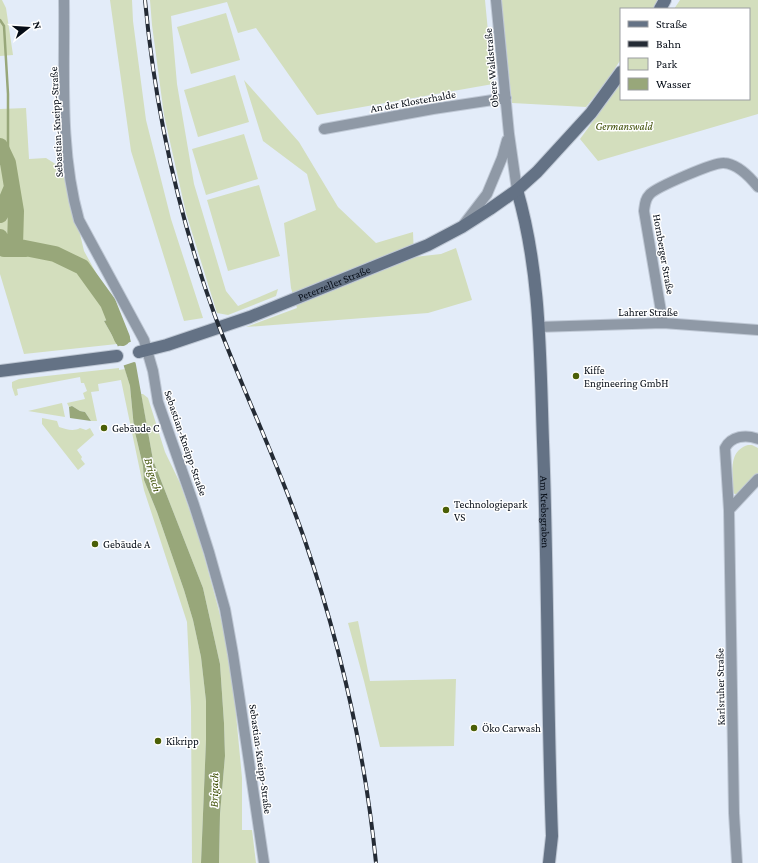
<svg xmlns="http://www.w3.org/2000/svg" width="758" height="863" font-family="'Crimson Pro',serif">
	<style>
		.green { fill: #d3debd }
		.water { fill: #98a77a }
		.pier { fill: #e3ecf9 }
		.lines { fill: none; stroke-linecap: round; stroke-linejoin: round }
		.stream { stroke: #98a77a; stroke-width: 2.5 }
		.river { stroke: #98a77a; stroke-width: 16 }
		.street-casing { stroke: #bfc8d5; stroke-width: 12 }
		.secondary-casing { stroke: #bfc8d5; stroke-width: 14 }
		.street { stroke: #8f99a6; stroke-width: 10 }
		.secondary { stroke: #647285; stroke-width: 12 }
		.rail-casing { stroke: #242b35; stroke-width: 4 }
		.rail { stroke: #fff; stroke-width: 2.5; stroke-dasharray: 8; stroke-linecap: butt }
		.poi-dot { fill: #4b5f06; stroke: #fff; stroke-width: 1.5 }
		.labels { text-anchor: middle; stroke-width: 3; stroke-linejoin: round; paint-order: stroke }
		.street-label { font-size: 11px; fill: #050c16; stroke: #fff }
		.park-label { font-size: 11px; font-style: italic; fill: #3a4a00; stroke: #fff }
		.poi-label { font-size: 11px; fill: #050c16; stroke: #fff; text-anchor: start }
		.water-label { font-size: 12px; font-style: italic; fill: #3b4c01; stroke: #fff }
	</style>
	<rect width="100%" height="100%" fill="#e3ecf9"/>
	<path class="green" d="M0 0H2L6 8 13 55 0 56Z
		M110 0H132L133 21 146 120 171 219 203 318 184 321 131 151Z
		M150 0H485L493 84 317 115 256 28 238 33 227 2 171 16 177 84 194 184 226 291 238 306 278 289 276 296 228 315 217 313 186 213 164 115 152 25Z
		M501 0H659L653 9H621V59L609 78 586 107 512 103Z
		M680 0H758V114L598 161 580 139 621 83V99H749V9H674Z
		M226 13 240 60 191 74 177 27Z
		M235 75 249 122 198 137 184 90Z
		M244 80 299 142 338 207 376 243 413 232 414 257 441 254 456 248 472 300 428 313 246 327 297 308 291 288 284 223 316 210 307 174 263 141Z
		M26 108 29 159 46 158 65 170 84 251 120 316 104 321 117 344 24 354 0 274V109Z
		M244 134 258 179 206 195 192 149Z
		M259 185 280 256 228 271 207 200Z
		M119 368V370L125 369 130 386 134 428 143 466 144 480 157 512 184 590 193 620 201 657 206 701V740L201 863H192L191 707 187 622 144 490 121 380 98 384 99 391 91 392 97 421H91L85 412 80 411 72 406 69 407 67 403 85 399 83 393 87 391 84 383H81L80 377 17 389 18 395 15 396 12 387V382L19 379Z
		M141 394H143L148 398 165 452 180 483 192 517 202 548 219 611 226 640 235 704 242 778V830H252L256 863H219L220 814 225 756 224 723 220 664 203 588 153 460Z
		M62 403 65 417 28 411Z
		M42 418 57 421 59 427C66 429 73 432 80 428L86 430 90 428 94 435 77 450 82 457 81 459 85 464 78 470 42 424Z
		M748 445H752L758 448V475L738 494H735L733 493V489C733 472 728 451 748 445Z
		M358 621 370 681 456 679 454 746 380 747 364 681 348 623Z"/>
	<path class="water" d="M120 316 130 338 136 365 153 460 203 588 220 664 224 723 225 756 220 814 219 863H201L206 740V701L201 657 193 620 184 590 157 512 144 480 143 466 134 428 130 386 117 344 104 321Z
		M72 406 80 411 85 412 91 421 70 418 69 407Z"/>
	<path class="pier" d="M133 341 138 363 134 362 122 366 116 347Z"/>
	<g class="lines">
		<path class="stream" d="M0 20 4 26 8 94V163"/>
		<path class="river" d="M0 146 8 163 16 211 15 246 55 254 82 267 108 303 122 338
			M0 215 12 187
			M0 237 4 249H26"/>
		<g class="street-casing">
			<path id="street" d="M64 0C65 73 59 149 79 220L144 340 153 371 158 402 194 505 209 552 225 609 233 654 264 863
				M496 0 509 134 517 190
				M324 129 433 109 506 98
				M464 224 487 194 502 158 507 140
				M663 323 644 211C645 204 645 199 650 194 657 187 714 162 724 163 738 164 750 177 758 187
				M538 327 663 323 758 330
				M729 510 758 479
				M737 863 734 813 729 510 725 448C731 436 746 434 758 439"/>
		</g>
		<g class="secondary-casing">
			<g id="secondary">
				<path d="M660 9 665 0"/>
				<path id="s1" d="M517 190C541 272 540 358 543 442 548 573 547 705 552 836L549 863"/>
				<path id="s2" d="M139 352 167 345 250 317 428 245 462 227 490 209 517 190 537 172 591 113 621 72"/>
				<path d="M0 371 117 356"/>
			</g>
		</g>
		<use href="#street" class="street"/>
		<use href="#secondary" class="secondary"/>
		<g class="rail-casing">
			<path id="rail" d="M145 0C155 108 178 214 215 316 243 391 278 463 304 538 340 643 365 752 376 863"/>
		</g>
		<use href="#rail" class="rail"/>
	</g>
	<g class="poi-dot">
		<circle cx="576" cy="376" r="4"/>
		<circle cx="104" cy="428" r="4"/>
		<circle cx="446" cy="510" r="4"/>
		<circle cx="95" cy="544" r="4"/>
		<circle cx="474" cy="728" r="4"/>
		<circle cx="158" cy="741" r="4"/>
	</g>
	<g class="labels">
		<g class="street-label">
			<text transform="translate(491 68) rotate(-95)" y="4">Obere Waldstraße</text>
			<text transform="translate(413 101) rotate(-10)" y="4">An der Klosterhalde</text>
			<text transform="translate(56 122) rotate(-93)" y="4">Sebastian-Kneipp-Straße</text>
			<text transform="translate(664 254) rotate(80)" y="4">Hornberger Straße</text>
			<text dy="4" stroke="none"><textPath href="#s2" startOffset="207">Peterzeller Straße</textPath></text>
			<text x="648" y="316">Lahrer Straße</text>
			<text transform="translate(186 443) rotate(71)" y="4">Sebastian-Kneipp-Straße</text>
			<text dy="4" stroke="none"><textPath href="#s1" startOffset="324">Am Krebsgraben</textPath></text>
			<text transform="translate(720 687) rotate(-91)" y="4">Karlsruher Straße</text>
			<text transform="translate(261 759) rotate(82)" y="4">Sebastian-Kneipp-Straße</text>
		</g>
		<g class="park-label">
			<text x="624" y="130">Germanswald</text>
		</g>
		<g class="poi-label">
			<text x="584" y="374">Kiffe<tspan x="584" dy="13">Engineering GmbH</tspan></text>
			<text x="112" y="432">Gebäude C</text>
			<text x="454" y="508">Technologiepark<tspan x="454" dy="13">VS</tspan></text>
			<text x="103" y="548">Gebäude A</text>
			<text x="482" y="732">Öko Carwash</text>
			<text x="166" y="745">Kikripp</text>
		</g>
		<g class="water-label">
			<text transform="translate(153 475) rotate(74)" y="4">Brigach</text>
			<text transform="translate(214 790) rotate(-89)" y="4">Brigach</text>
		</g>
	</g>
	<rect x="620" y="8" width="130" height="92" fill="#ffffff" stroke="#9b9ea2"/>
	<rect x="628" y="21" width="20" height="6" fill="#647285" stroke="#9b9ea2"/>
	<text x="656" y="28" font-size="12" fill="#050c16">Straße</text>
	<rect x="628" y="41" width="20" height="6" fill="#242b35" stroke="#9b9ea2"/>
	<text x="656" y="48" font-size="12" fill="#050c16">Bahn</text>
	<rect x="628" y="58" width="20" height="12" fill="#d3debd" stroke="#9b9ea2"/>
	<text x="656" y="68" font-size="12" fill="#050c16">Park</text>
	<rect x="628" y="78" width="20" height="12" fill="#98a77a" stroke="#9b9ea2"/>
	<text x="656" y="88" font-size="12" fill="#050c16">Wasser</text>
	<g transform="translate(28 28) rotate(73)" stroke="#ffffff" stroke-width="3" paint-order="stroke">
	<path d="M0-3L7 15L0 10L-7 15Z" fill="#050c16"/>
	<text y="-6" font-size="11" font-weight="bold" text-anchor="middle" fill="#050c16">N</text>
	</g>
</svg>
